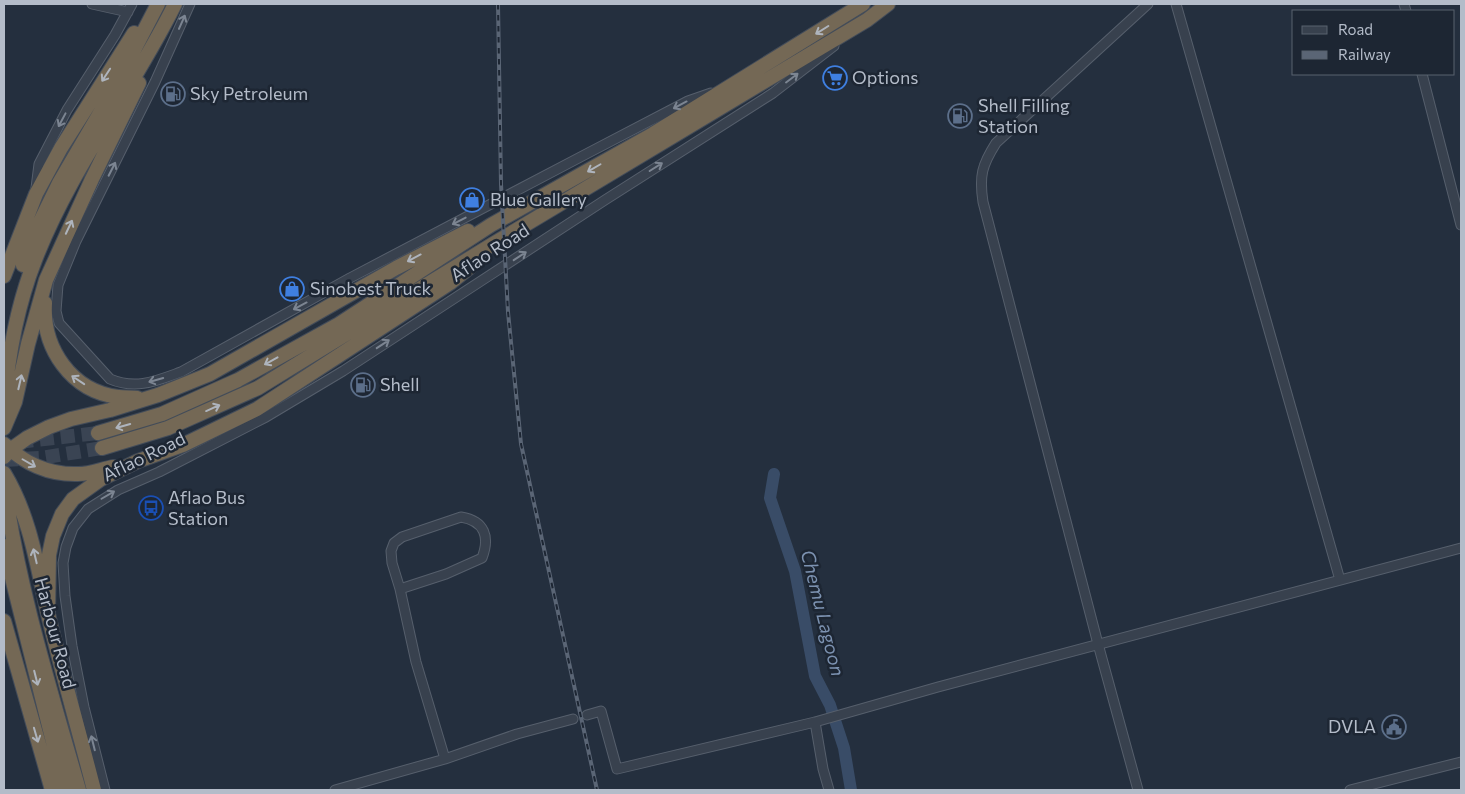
<svg xmlns="http://www.w3.org/2000/svg" width="1465" height="794" font-family="Commissioner,sans-serif">
	<style>
		.lines { fill: none; stroke-linecap: round; stroke-linejoin: round }
		.river { stroke: #394c67; stroke-width: 12 }
		.highway-tunnel { stroke: #3a4453; stroke-width: 14; stroke-dasharray: 14 7; stroke-linecap: butt }
		.minor-casing { stroke: #565f6c; stroke-width: 11 }
		.highway-casing { stroke: #434c59; stroke-width: 16 }
		.minor { stroke: #38414e; stroke-width: 9 }
		.highway { stroke: #746855; stroke-width: 14 }
		.rail-casing { stroke: #5a6575; stroke-width: 4 }
		.rail { stroke: #1d2633; stroke-width: 2; stroke-dasharray: 5.5; stroke-linecap: butt }
		.oneway { stroke: #7c8592 }
		.oneway2 { stroke: #aeb4bd }
		.labels { text-anchor: middle; stroke-width: 5; stroke-linejoin: round; paint-order: stroke }
		.poi-label { font-size: 18px; fill: #b4bcc9; stroke: #1d2633; text-anchor: start }
		.street-label { font-size: 18px; fill: #b4bcc9; stroke: #1d2633 }
		.water-label { font-size: 19px; font-style: italic; fill: #7c92b1; stroke: #1d2633 }
	</style>
	<rect width="100%" height="100%" fill="#242f3e"/>
	<g class="lines">
		<path class="river" d="M774 474 770 498 795 571 815 676 830 705 844 748 851 790"/>
		<path class="highway-tunnel" d="M19 442 98 433
			M4 460 40 458 102 448"/>
		<g class="minor-casing">
			<path id="minor" d="M92 4 128 12
				M190 4 155 82 76 241 58 285 56 311 59 323 110 379C136 390 156 381 181 372L350 278 590 152 688 101 711 93
				M1176 4 1340 580
				M1404 4 1406 11
				M1422 74 1461 225
				M36 188 39 164 67 110 115 35 132 4
				M400 589 446 574 482 558C490 537 485 521 461 517L402 537 394 543 391 551 392 563 400 589 416 662 445 759
				M587 715 601 711 617 769 815 722 938 687 1461 548
				M815 722 823 769 829 790
				M105 790 84 707 72 646 65 596 63 563 66 547 73 528 88 509 118 490 159 472 266 417 343 371 605 200 773 93 834 46
				M335 790 445 759 517 734 573 719
				M1138 790 1098 644 983 202C979 176 982 165 996 143L1148 4
				M1350 790 1461 762"/>
		</g>
		<g class="highway-casing">
			<path id="highway" d="M23 265 36 230 59 183 111 94 158 4
				M4 276 36 194 61 148 134 33
				M45 303C42 348 71 391 118 397 124 398 131 397 137 398
				M4 405C8 356 17 306 35 260 70 169 132 91 175 4
				M4 428 15 402 28 344 46 280 92 179 139 83
				M98 433 162 414 238 380 339 324 491 225 653 134 863 4
				M4 444C25 464 49 475 78 474 90 474 102 469 113 467
				M102 448 168 428 258 388 493 244 867 20 888 4
				M4 457 10 450 27 438 49 427 71 419 110 410 158 395 210 374 396 268 468 231
				M4 473C30 516 37 565 48 614 62 673 79 731 94 790
				M4 483C18 588 50 689 79 790
				M4 546 65 790
				M48 614 49 555 53 536 62 514 73 499 101 479 138 461 183 445 257 409 450 283 470 267
				M4 621 52 790"/>
		</g>
		<use href="#minor" class="minor"/>
		<use href="#highway" class="highway"/>
		<g class="rail-casing">
			<path id="rail" d="M498 4 501 184 508 312 521 444 597 790"/>
		</g>
		<use href="#rail" class="rail"/>
	</g>
	<defs><path id="oneway-shaft" d="M-6 0H5M1.5-3L5.5 0L1.5 3" fill="none" stroke-width="1.6" stroke-linecap="round" stroke-linejoin="round" transform="scale(1.25)"/></defs>
	<g class="oneway">
		<use href="#oneway-shaft" transform="translate(182 22) rotate(-66)"/>
		<use href="#oneway-shaft" transform="translate(792 78) rotate(-37)"/>
		<use href="#oneway-shaft" transform="translate(680 105) rotate(152)"/>
		<use href="#oneway-shaft" transform="translate(62 120) rotate(118)"/>
		<use href="#oneway-shaft" transform="translate(656 167) rotate(-32)"/>
		<use href="#oneway-shaft" transform="translate(112 169) rotate(-63)"/>
		<use href="#oneway-shaft" transform="translate(459 221) rotate(153)"/>
		<use href="#oneway-shaft" transform="translate(520 256) rotate(-33)"/>
		<use href="#oneway-shaft" transform="translate(300 306) rotate(152)"/>
		<use href="#oneway-shaft" transform="translate(383 344) rotate(-33)"/>
		<use href="#oneway-shaft" transform="translate(156 380) rotate(164)"/>
		<use href="#oneway-shaft" transform="translate(108 495) rotate(-30)"/>
		<use href="#oneway-shaft" transform="translate(93 743) rotate(-104)"/>
	</g>
	<g class="oneway2">
		<use href="#oneway-shaft" transform="translate(822 30) rotate(148)"/>
		<use href="#oneway-shaft" transform="translate(106 75) rotate(123)"/>
		<use href="#oneway-shaft" transform="translate(594 168) rotate(150)"/>
		<use href="#oneway-shaft" transform="translate(69 227) rotate(-65)"/>
		<use href="#oneway-shaft" transform="translate(414 258) rotate(152)"/>
		<use href="#oneway-shaft" transform="translate(271 361) rotate(151)"/>
		<use href="#oneway-shaft" transform="translate(78 380) rotate(-146)"/>
		<use href="#oneway-shaft" transform="translate(20 382) rotate(-77)"/>
		<use href="#oneway-shaft" transform="translate(213 408) rotate(-24)"/>
		<use href="#oneway-shaft" transform="translate(123 426) rotate(164)"/>
		<use href="#oneway-shaft" transform="translate(29 463) rotate(30)"/>
		<use href="#oneway-shaft" transform="translate(35 556) rotate(-103)"/>
		<use href="#oneway-shaft" transform="translate(36 678) rotate(76)"/>
		<use href="#oneway-shaft" transform="translate(36 735) rotate(74)"/>
	</g>
	<defs>
		<g id="supermarket-ring" transform="scale(1.25)"><circle r="9.5" fill="#1d2633" stroke="#3f7fe0" stroke-width="1.5"/><path d="M-6-5.5h2.5l.6 2H6L4.5 2H-2.5L-4.4-4H-6ZM-1.5 3.2a1.3 1.3 0 1 0 .1 0ZM3 3.2a1.3 1.3 0 1 0 .1 0Z" fill="#3f7fe0"/></g>
		<g id="fuel-ring" transform="scale(1.25)"><circle r="9.5" fill="#1d2633" stroke="#5c6f8a" stroke-width="1.5"/><path d="M-5.5-6h7V0h2V4h1.3V-2.5L3-4.5l.8-.8L6-3V5H2.5V1h-1V6h-7ZM-4.2-4.7v3.2H.2V-4.7Z" fill="#5c6f8a"/></g>
		<g id="shop-ring" transform="scale(1.25)"><circle r="9.5" fill="#1d2633" stroke="#3f7fe0" stroke-width="1.5"/><path d="M-5-2.5h2.3a2.7 3.5 0 0 1 5.4 0H5L5.5 6h-11ZM-1.5-2.5h3a1.5 2.3 0 0 0-3 0Z" fill="#3f7fe0"/></g>
		<g id="bus-ring" transform="scale(1.25)"><circle r="9.5" fill="#1d2633" stroke="#1a4fb4" stroke-width="1.5"/><path d="M-5-6H5V4H4V6H2V4H-2V6H-4V4H-5ZM-3.5-4V0h7V-4ZM-3.5 1.2v1.5H-2V1.2ZM2 1.2v1.5H3.5V1.2Z" fill="#1a4fb4"/></g>
		<g id="civic-ring" transform="scale(1.25)"><circle r="9.5" fill="#1d2633" stroke="#5c6f8a" stroke-width="1.5"/><path d="M-.6-6.5H3V-4.5H.6V-3L4-1V1h2V6H-6V1h2V-1L-.6-3ZM-1.2 2.5V6h2.4V2.5Z" fill="#5c6f8a"/></g>
	</defs>
	<g fill-rule="evenodd">
		<use href="#supermarket-ring" x="835" y="78"/>
		<use href="#fuel-ring" x="173" y="94"/>
		<use href="#fuel-ring" x="960" y="116"/>
		<use href="#shop-ring" x="472" y="200"/>
		<use href="#shop-ring" x="292" y="289"/>
		<use href="#fuel-ring" x="363" y="385"/>
		<use href="#bus-ring" x="151" y="508"/>
		<use href="#civic-ring" x="1394" y="727"/>
	</g>
	<g class="labels">
		<g class="poi-label">
			<text x="852" y="84">Options</text>
			<text x="190" y="100">Sky Petroleum</text>
			<text x="978" y="112">Shell Filling<tspan x="978" dy="21">Station</tspan></text>
			<text x="490" y="206">Blue Gallery</text>
			<text x="310" y="295">Sinobest Truck</text>
			<text x="380" y="391">Shell</text>
			<text x="168" y="504">Aflao Bus<tspan x="168" dy="21">Station</tspan></text>
			<text x="1376" y="733" text-anchor="end">DVLA</text>
		</g>
		<g class="street-label">
			<text transform="translate(490 253) rotate(-33)" y="6">Aflao Road</text>
			<text transform="translate(144 457) rotate(-26)" y="6">Aflao Road</text>
			<text transform="translate(55 633) rotate(75)" y="6">Harbour Road</text>
		</g>
		<g class="water-label">
			<text transform="translate(823 613) rotate(76)" y="7">Chemu Lagoon</text>
		</g>
	</g>
	<rect width="1465" height="794" fill="none" stroke="#b4bcc9" stroke-width="10"/>
	<rect x="1292" y="10" width="162" height="65" fill="#1d2633" stroke="#59626f"/>
	<rect x="1302" y="26" width="25" height="8" fill="#38414e" stroke="#59626f"/>
	<text x="1338" y="35" font-size="15" fill="#b4bcc9">Road</text>
	<rect x="1302" y="51" width="25" height="8" fill="#5a6575" stroke="#59626f"/>
	<text x="1338" y="60" font-size="15" fill="#b4bcc9">Railway</text>
</svg>
